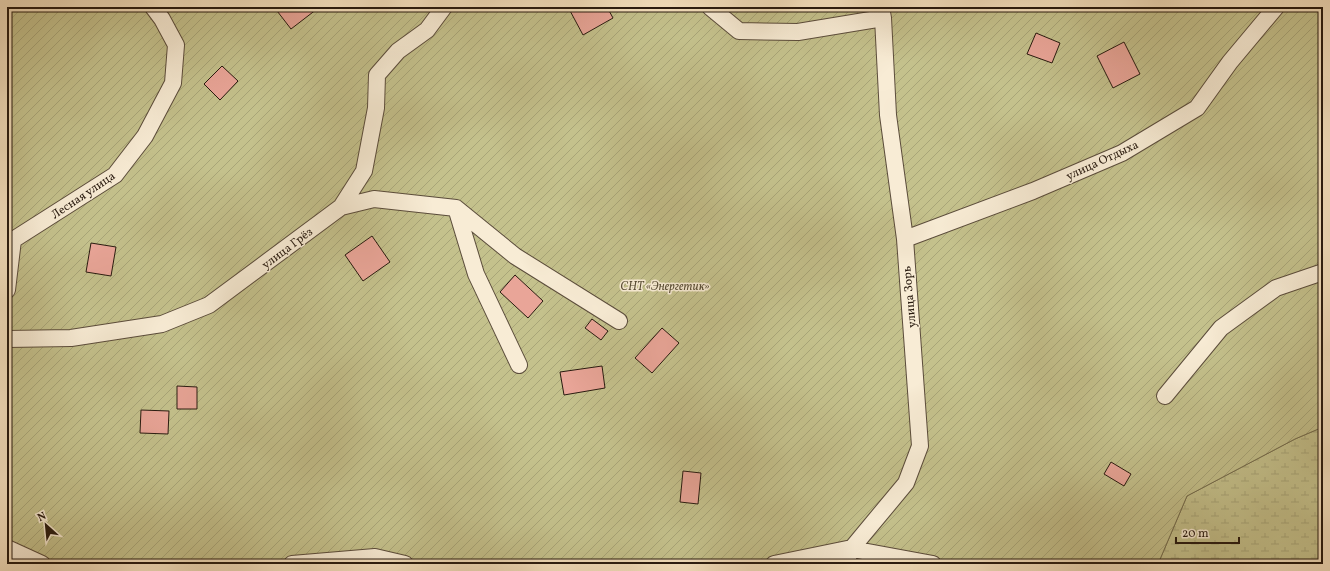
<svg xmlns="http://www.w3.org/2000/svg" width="1330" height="571" font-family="Vollkorn,serif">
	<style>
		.wetland { fill: url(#wetland-marsh); stroke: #766e4e }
		.garden { fill: url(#garden-furrows); stroke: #766e4e }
		.building { fill: #e9a598; stroke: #281a0f }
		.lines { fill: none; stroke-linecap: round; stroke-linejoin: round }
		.street-casing { stroke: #5b4c3b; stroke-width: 18 }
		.street { stroke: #f8ecd5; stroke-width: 16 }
		.labels { text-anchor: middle; stroke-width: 3; stroke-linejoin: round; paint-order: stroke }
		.street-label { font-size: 12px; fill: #281a0f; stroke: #f8ecd5 }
		.park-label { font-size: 12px; font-style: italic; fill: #574c34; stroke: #f8ecd5 }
	</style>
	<defs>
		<pattern id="wetland-marsh" width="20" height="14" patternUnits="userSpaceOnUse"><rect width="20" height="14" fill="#c4c18c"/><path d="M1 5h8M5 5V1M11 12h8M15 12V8" fill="none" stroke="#a8a578"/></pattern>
		<pattern id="garden-furrows" width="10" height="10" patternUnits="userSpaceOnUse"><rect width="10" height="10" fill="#c4c18c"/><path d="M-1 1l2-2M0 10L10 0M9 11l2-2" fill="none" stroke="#a8a578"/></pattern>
	</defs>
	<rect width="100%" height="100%" fill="#f5e1bf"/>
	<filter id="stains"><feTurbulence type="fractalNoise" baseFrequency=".005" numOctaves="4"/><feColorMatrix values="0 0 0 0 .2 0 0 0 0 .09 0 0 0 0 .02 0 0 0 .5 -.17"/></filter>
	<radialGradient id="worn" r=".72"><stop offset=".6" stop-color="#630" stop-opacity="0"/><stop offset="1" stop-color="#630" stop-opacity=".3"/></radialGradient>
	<path class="wetland" d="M1323 427V564H1158L1187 496 1295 439Z"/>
	<path class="garden" d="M7 7H1323V427L1295 439 1187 496 1158 564H7Z"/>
	<path class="building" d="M274 7H316L317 9 291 29Z
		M568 7H607L613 18 583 35Z
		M1036 33 1060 43 1052 63 1027 54Z
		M1124 42 1140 74 1113 88 1097 56Z
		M222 66 238 81 220 100 204 84Z
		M372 236 390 262 363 281 345 255Z
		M91 243 116 247 111 276 86 272Z
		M515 275 543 301 528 318 500 292Z
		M592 319 608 331 601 340 585 328Z
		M662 328 679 343 652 373 635 358Z
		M602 366 605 388 564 395 560 372Z
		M177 386 197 387V409H177Z
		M141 410 169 411 168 434 140 433Z
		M1111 462 1131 474 1124 486 1104 474Z
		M683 471 701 473 698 504 680 502Z"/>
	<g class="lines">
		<g class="street-casing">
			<path id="street" d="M710 7 739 31 798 32 883 18
				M341 207 374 199 456 208 476 274 519 365
				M456 208 515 256 619 321
				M905 239 1033 191 1122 153 1197 108 1230 62 1276 7
				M7 290 13 240 115 175 145 136 173 83 176 45 162 19 153 7
				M7 339 71 338 162 324 209 305 341 207 364 171 376 108 377 75 398 51 427 30 444 7
				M1165 396 1221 328 1276 288 1323 272
				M7 548 42 564
				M292 564 375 557 405 564
				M774 564 852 548 857 550 933 564
				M845 564 852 548 906 483 920 446 905 239 888 115 883 18 881 7"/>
		</g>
		<use href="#street" class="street"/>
	</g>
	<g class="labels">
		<g class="street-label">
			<text transform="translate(1102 160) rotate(-25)" y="4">улица Отдыха</text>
			<text transform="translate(83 195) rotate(-34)" y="4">Лесная улица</text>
			<text transform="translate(287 248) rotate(-37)" y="4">улица Грёз</text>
			<text transform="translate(909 297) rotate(-95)" y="4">улица Зорь</text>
		</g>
		<g class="park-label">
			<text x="665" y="290">СНТ «Энергетик»</text>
		</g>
	</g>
	<rect width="1330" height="571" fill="none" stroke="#f5e1bf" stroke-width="24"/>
	<rect x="8" y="8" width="1314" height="555" fill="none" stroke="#281a0f" stroke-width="2"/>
	<rect x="12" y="12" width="1306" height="547" fill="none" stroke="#281a0f"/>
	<g transform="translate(46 525) rotate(333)" stroke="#f8ecd5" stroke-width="3" paint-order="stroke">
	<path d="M0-3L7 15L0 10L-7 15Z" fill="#281a0f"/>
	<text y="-6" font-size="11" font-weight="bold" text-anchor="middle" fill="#281a0f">N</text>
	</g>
	<path d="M1176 537v6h63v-6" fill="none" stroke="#281a0f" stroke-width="2"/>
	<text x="1182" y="537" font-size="12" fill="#281a0f" stroke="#f8ecd5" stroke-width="3" paint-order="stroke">20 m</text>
	<rect width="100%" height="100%" filter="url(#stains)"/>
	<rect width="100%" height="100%" fill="url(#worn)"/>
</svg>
